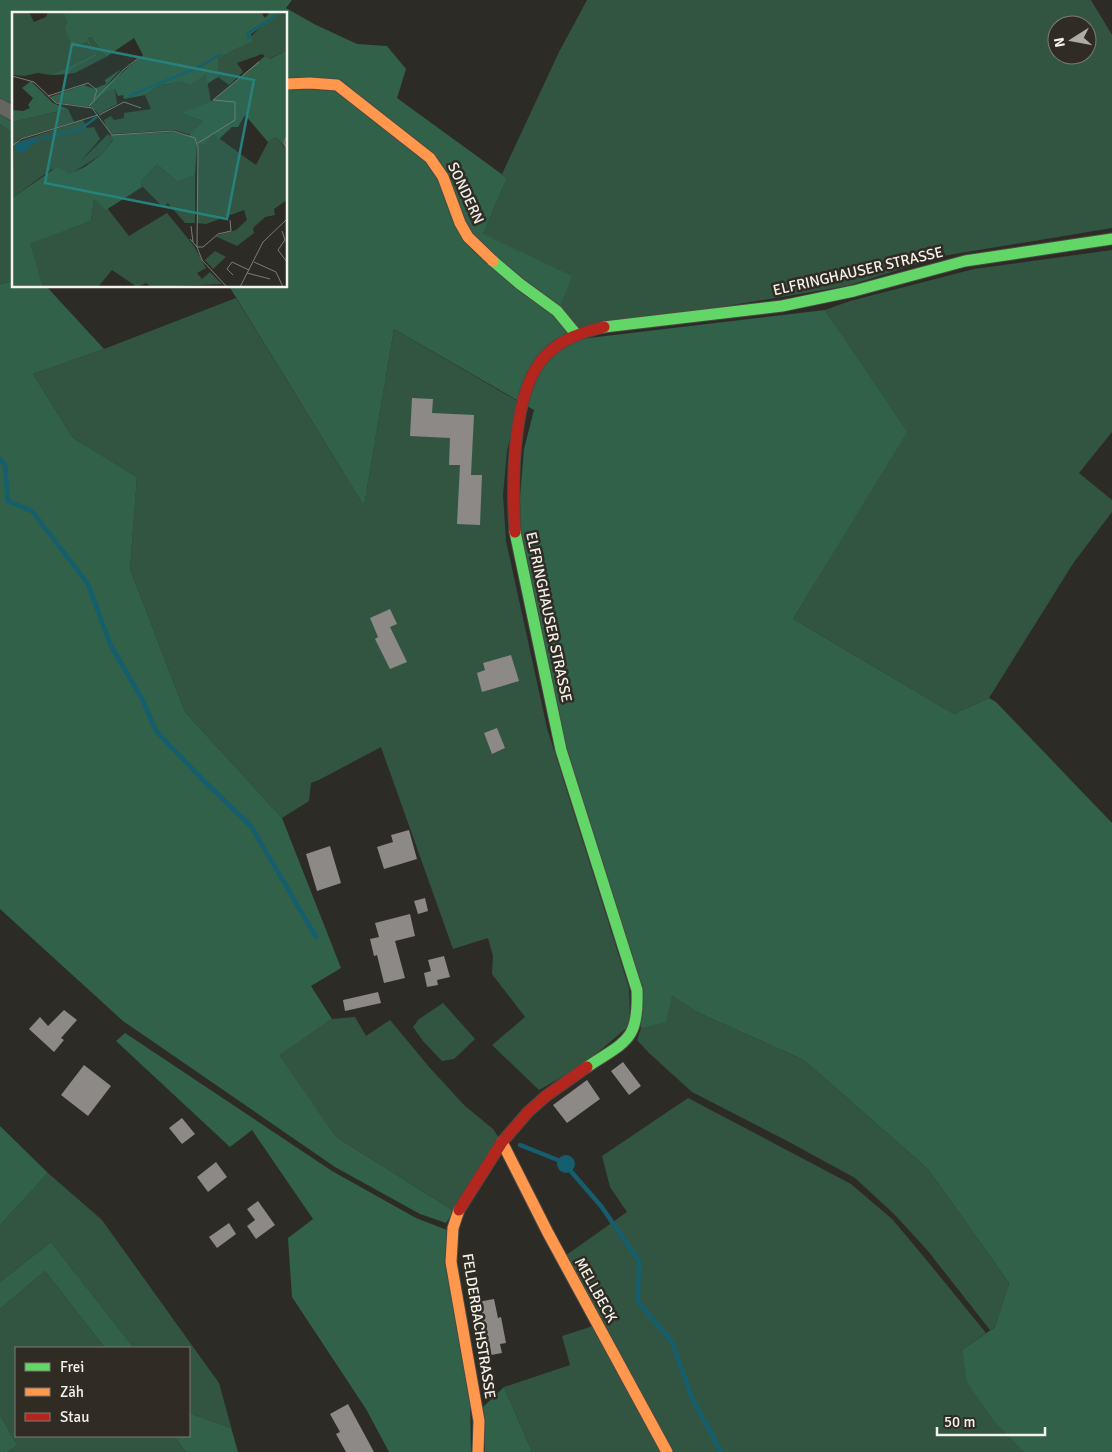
<svg xmlns="http://www.w3.org/2000/svg" width="1112" height="1452" font-family="Signika,sans-serif">
	<style>
		.green { fill: #325542; fill-rule: evenodd }
		.forest { fill: #316149 }
		.water { fill: #155e6d }
		.lines { fill: none; stroke-linecap: round; stroke-linejoin: round }
		.stream { stroke: #155e6d; stroke-width: 4.5 }
		.building { fill: #8c8986 }
		.street-casing { stroke: #4a4844; stroke-width: 16 }
		.fast-casing { stroke: #4a4844; stroke-width: 13 }
		.slow-casing { stroke: #4a4844; stroke-width: 13 }
		.jam-casing { stroke: #4a4844; stroke-width: 13 }
		.street { stroke: #666561; stroke-width: 14 }
		.fast { stroke: #63d668; stroke-width: 11 }
		.slow { stroke: #ff974d; stroke-width: 11 }
		.jam { stroke: #b3261e; stroke-width: 11 }
		.labels { text-anchor: middle; stroke-width: 5; stroke-linejoin: round; paint-order: stroke }
		.street-label { font-size: 15px; fill: #f4f2eb; stroke: #302c23 }
		.inset-river { fill: none; stroke: #155e6d; stroke-width: 2.5 }
		.inset-road { fill: none; stroke: #7d7b75; stroke-width: 1 }
		.view { fill: #26827a; fill-opacity: 0.15; stroke: #26827a; stroke-width: 2.5 }
		.inset-edge { fill: none; stroke: #f4f2eb; stroke-width: 2.5 }
	</style>
	<rect width="100%" height="100%" fill="#2d2b26"/>
	<path class="green" d="M587 0H1091L1112 35V228L943 256 847 286 577 331 483 234 507 178 502 174 559 52ZM1057 25H1087V55H1057Z
		M0 124 14 134V281L0 284Z
		M1112 250V432L1079 473 1112 500V512L1074 562 989 698 954 714 793 619 906 432 825 310 850 301 974 269Z
		M236 298 364 506 394 329 519 402 507 451 503 495 506 541 547 728 629 988 630 1025 583 1065 539 1090 492 1045 525 1017 492 974 493 956 488 938 453 949 381 747 319 780 311 783 309 801 282 818 185 712 130 569 137 477 73 438 33 374 104 349Z
		M672 994 697 1012 804 1060 928 1169 1009 1283 995 1327 990 1330 928 1251 894 1214 855 1178 791 1143 692 1092 649 1053 637 1040 641 1028Z
		M443 1003 475 1039 454 1059 442 1061 423 1041 413 1027 419 1019Z
		M355 1017 366 1036 390 1020 430 1068 465 1106 493 1129 499 1138 454 1211 336 1137 278 1055 332 1019Z
		M688 1098 851 1184 892 1219 924 1257 986 1333 962 1350 968 1383 1025 1452H671L565 1256 627 1212 610 1187 602 1156Z
		M48 1173 102 1220 219 1383 238 1452 231 1428 189 1413V1348H134L51 1242 0 1282V1225Z
		M45 1271 105 1348H16V1436H174L186 1452H7L17 1445 0 1415V1309Z
		M593 1326 662 1452H532L504 1387 570 1365 562 1336Z"/>
	<path class="forest" d="M0 0H292L286 8 314 24 357 44 387 46 406 69 397 98 507 178 483 234 572 276 557 314 580 339 825 310 907 432 793 619 954 714 989 698 996 702 1112 823V1452H1024L994 1421 967 1382 962 1350 995 1327 1009 1283 928 1169 804 1060 697 1012 672 995 666 1022 641 1028 566 749 521 538 520 497 524 449 534 410 394 329 364 506 229 286H286V14H14V134L0 124Z
		M14 281V286H46L104 349 33 374 73 438 137 477 130 569 185 712 282 818 341 968 311 986 332 1019 279 1055 336 1137 454 1211 446 1223 420 1214 335 1167 123 1021 0 909V284Z
		M125 1033 332 1171 416 1218 447 1230 470 1398 471 1452H389L366 1409 292 1297 288 1238 313 1219 252 1130 230 1147 116 1041Z
		M0 1126 48 1173 0 1225Z
		M51 1242 134 1348H105L45 1271 0 1309V1282Z
		M504 1387 532 1452H485L483 1407Z
		M189 1413 231 1428 238 1452H186L174 1436H189Z
		M0 1415 17 1445 7 1452H0Z"/>
	<path class="water" d="M557 1164a9 9 0 1 1 18 0a9 9 0 1 1-18 0Z"/>
	<g class="lines">
		<path class="stream" d="M0 459 5 466 8 501 32 511 88 584 111 646 142 699 156 731 204 781 251 826 316 937
			M520 1145 563 1162
			M568 1168 601 1206 639 1261 638 1302 672 1342 692 1398 721 1452"/>
	</g>
	<path class="building" d="M412 398 433 399 432 413 474 415 471 475H482L480 525 457 524 460 465H449L450 438 410 436Z
		M390 609 397 624 390 627 407 662 390 669 375 639 378 637 370 618Z
		M511 655 519 681 482 692 477 673 485 670 483 663Z
		M497 728 505 748 492 754 484 733Z
		M409 830 417 859 384 869 377 847 393 842 391 835Z
		M330 846 341 883 317 891 306 854Z
		M425 898 428 911 418 914 414 901Z
		M410 914 415 936 395 941 405 978 384 983 377 955 374 956 370 939 379 937 375 923Z
		M444 956 450 977 437 980 438 985 427 987 424 973 431 971 428 960Z
		M378 992 381 1003 345 1011 343 1000Z
		M64 1010 77 1020 61 1038 64 1040 54 1052 29 1029 40 1017 48 1026Z
		M623 1062 641 1086 629 1095 611 1071Z
		M84 1065 111 1086 88 1116 61 1095Z
		M587 1080 600 1099 567 1123 553 1105Z
		M182 1118 195 1134 182 1144 169 1128Z
		M216 1162 227 1177 208 1192 197 1177Z
		M258 1201 275 1225 256 1239 247 1226 255 1220 247 1209Z
		M229 1223 236 1234 217 1248 209 1237Z
		M494 1299 498 1318 501 1317 506 1343 500 1344 502 1353 491 1355 489 1346 482 1347 472 1303Z
		M348 1404 374 1452H346L336 1434 340 1432 330 1414Z"/>
	<g class="lines">
		<g class="street-casing">
			<path id="street" d="M0 106 14 114"/>
		</g>
		<g class="fast-casing">
			<path id="fast" d="M493 261 520 284 557 311 576 334
				M604 327 782 306 854 291 965 261 1112 239
				M515 532 561 750 637 990C639 1041 626 1041 587 1067"/>
		</g>
		<g class="slow-casing">
			<path id="slow" d="M286 84 310 83 337 85 430 158 443 177 460 223 468 237 493 261
				M502 1142 548 1233 667 1452
				M459 1210 453 1228 451 1262 479 1421 478 1452"/>
		</g>
		<g class="jam-casing">
			<path id="jam" d="M515 532C512 486 511 390 546 355 562 339 582 332 604 327
				M459 1210 502 1142 528 1112 546 1096 587 1067"/>
		</g>
		<use href="#street" class="street"/>
		<use href="#fast" class="fast"/>
		<use href="#slow" class="slow"/>
		<use href="#jam" class="jam"/>
	</g>
	<g class="labels">
		<g class="street-label">
			<text transform="translate(466 193) rotate(65)" y="5">SONDERN</text>
			<text transform="translate(858 271) rotate(-13)" y="5">ELFRINGHAUSER STRASSE</text>
			<text transform="translate(549 617) rotate(78)" y="5">ELFRINGHAUSER STRASSE</text>
			<text transform="translate(596 1290) rotate(61)" y="5">MELLBECK</text>
			<text transform="translate(479 1326) rotate(81)" y="5">FELDERBACHSTRASSE</text>
		</g>
	</g>
	<g transform="translate(12 12)">
		<rect width="275" height="275" fill="#2d2b26"/>
		<path d="M0 0H17L22 10 34 5 36 0H51L75 30 82 42 41 62 85 44 76 26 79 25 94 45 63 61 39 63 26 61 12 64 0 63ZM266 0H275V38L257 47 250 42 225 51 231 60 217 73 206 65 205 46 226 36ZM194 63 199 90 170 101 191 109 179 123 162 118 100 122 94 115 92 108 99 104 102 108 112 106V101L139 97 133 83 148 73 167 70 179 73ZM103 77 105 92 87 102 79 95 91 82ZM56 97 62 110 7 127 0 134V110ZM71 108 75 116 82 115 88 127 68 150 96 122 101 127 90 142 57 163 40 157 0 186 2 131ZM201 122 244 153 256 130 264 125 275 138V188L262 197 263 203 253 205 241 216 242 221 225 234 203 224 224 218 235 208 232 198 194 212 185 211 186 132ZM145 152 166 170 183 163V211H173L156 191 151 195 130 174 129 169ZM82 187 96 197 117 224 155 201 182 234 194 256 185 261 190 267 198 260 210 272 139 275 134 271 125 275 100 258 86 275H31L17 232 79 209ZM203 239 214 245 201 257 193 248Z" fill="#325542"/>
		<path d="M51 0H249L253 6 258 0H266L262 7 239 22 240 29 206 46V65L195 72 194 63 179 73 167 70 148 73 133 83 112 87 111 83 106 84 103 77 91 82 79 95 42 90 38 85 72 73 82 77 94 72 93 68 109 57 93 75 131 43 122 26 94 45 79 25 76 26 85 44 61 56 57 62 39 63 82 42 75 30 61 35 53 17 56 9ZM275 38V137L264 125 256 130 233 103 226 115H220L207 127 201 122 193 132H185L183 163 166 170 145 152 129 169 130 175 94 198 82 187 79 209 18 232 31 275H0V186L45 155 57 162 73 155 90 142 101 128 98 123 162 120 177 124 191 109 169 101 200 89 253 44 258 47ZM19 69 41 91 56 97 0 110V98L11 99 18 96 16 93 21 86 10 76Z" fill="#316149"/>
		<path d="M22 126 27 127 11 141 2 137 5 131Z" fill="#155e6d"/>
		<path class="inset-river" d="M237 27 236 21 261 6 264 0M117 84 189 54 209 42M28 127 68 117 85 105"/>
		<path class="inset-road" d="M0 64 22 70 44 91 80 96 100 123 161 119 183 126 186 135 185 235 190 248 215 275M36 84 76 71 85 78 82 87M77 94 111 58 128 45M87 103 112 90 129 96M275 123 272 131 275 137M186 131 223 108V90L201 88 247 50M0 134 9 127 86 103M179 214 181 230M270 219 273 228 266 238 275 250M178 227 185 235H191L206 222 219 219 218 208M242 250 264 260 271 275M235 261 258 267M221 263 215 257 220 250 237 258M228 275 251 230 275 207"/>
		<path class="view" d="M60 32 242 68 215 207 33 171Z"/>
		<rect width="275" height="275" class="inset-edge"/>
	</g>
	<rect x="15" y="1347" width="175" height="90" fill="#302c23" stroke="#7e7b73"/>
	<rect x="25" y="1363" width="25" height="8" fill="#63d668" stroke="#7e7b73"/>
	<text x="60" y="1372" font-size="15" fill="#f4f2eb">Frei</text>
	<rect x="25" y="1388" width="25" height="8" fill="#ff974d" stroke="#7e7b73"/>
	<text x="60" y="1397" font-size="15" fill="#f4f2eb">Zäh</text>
	<rect x="25" y="1413" width="25" height="8" fill="#b3261e" stroke="#7e7b73"/>
	<text x="60" y="1422" font-size="15" fill="#f4f2eb">Stau</text>
	<g transform="translate(1072 40) rotate(259)"><circle r="24" fill="#302c23" stroke="#7e7b73"/>
	<path d="M0-4L9 19L0 12L-9 19Z" fill="#aeaca6"/>
	<text y="-8" font-size="14" font-weight="bold" text-anchor="middle" fill="#f4f2eb">N</text>
	</g>
	<path d="M937 1427v8h108v-8" fill="none" stroke="#f4f2eb" stroke-width="2.5"/>
	<text x="944" y="1427" font-size="15" fill="#f4f2eb" stroke="#302c23" stroke-width="4" paint-order="stroke">50 m</text>
</svg>
